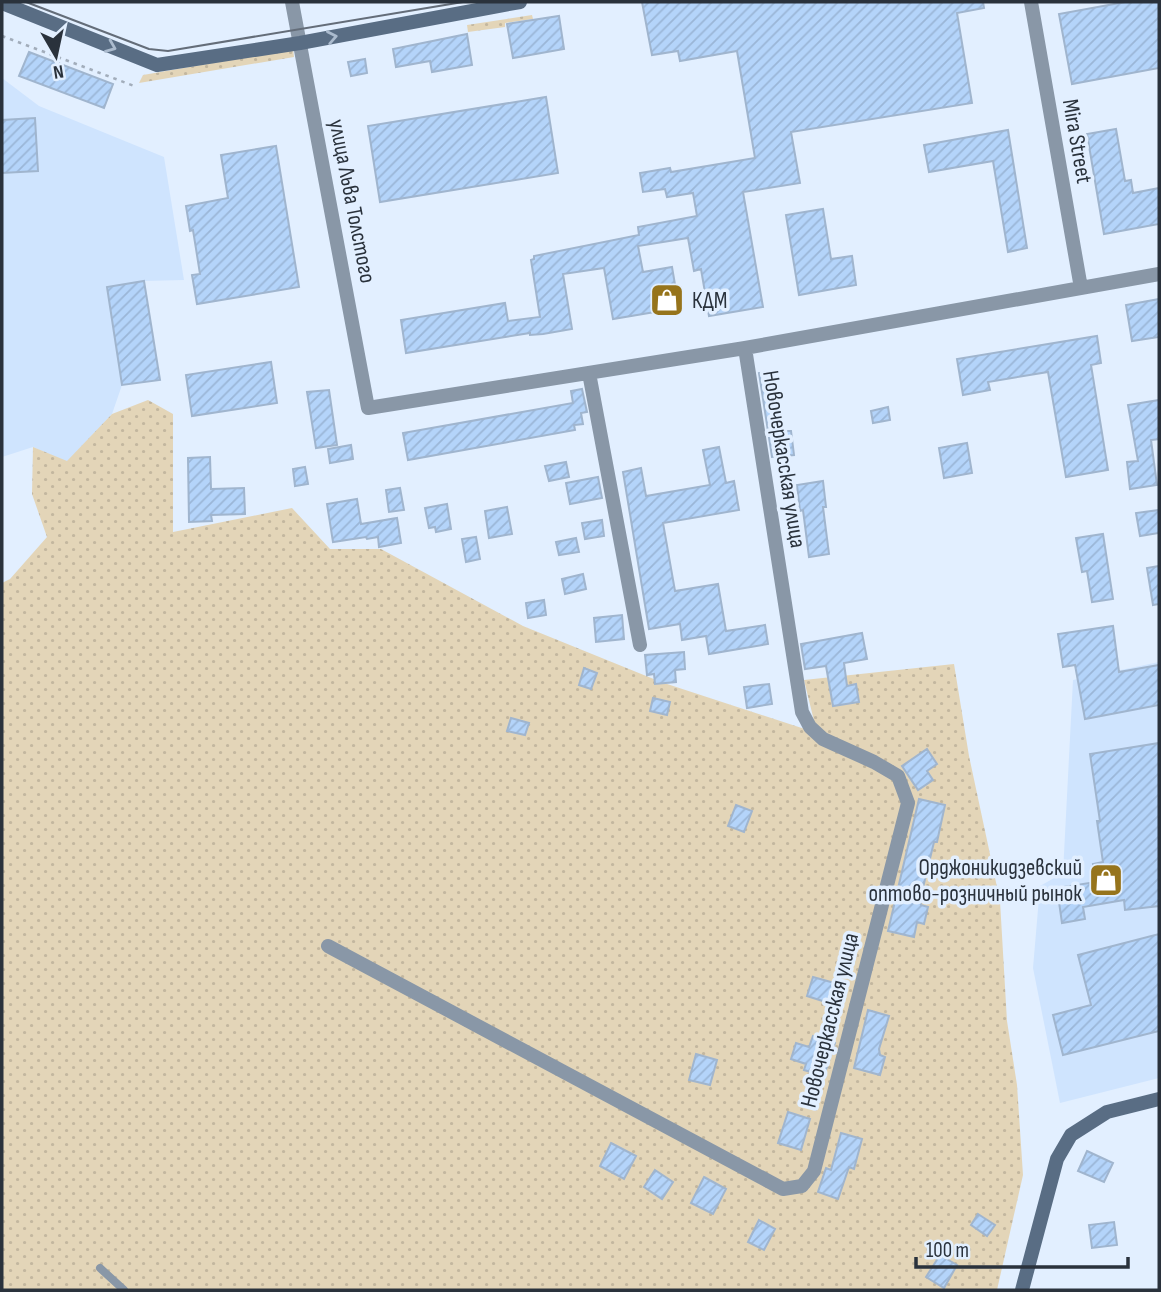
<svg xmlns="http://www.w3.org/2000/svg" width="1161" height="1292" font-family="'Sofia Sans Condensed',sans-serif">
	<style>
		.built { fill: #cfe4fe }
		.grass { fill: url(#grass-dots) }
		.building { fill: url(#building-hatch); stroke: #a0b5ce; stroke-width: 2 }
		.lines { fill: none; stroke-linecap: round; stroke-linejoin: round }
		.path { stroke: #a2adbb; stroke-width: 2.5; stroke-dasharray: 3.5 5; stroke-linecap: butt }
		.lane { stroke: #8997a7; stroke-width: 8 }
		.street { stroke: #8997a7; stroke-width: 14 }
		.secondary { stroke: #596d84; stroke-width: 14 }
		.tram { stroke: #646d79; stroke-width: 2 }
		.oneway { stroke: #abbbce }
		.labels { text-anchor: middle; stroke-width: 7; stroke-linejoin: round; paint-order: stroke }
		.street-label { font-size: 23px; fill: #2a323c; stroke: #e2efff }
		.poi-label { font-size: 23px; fill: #2a323c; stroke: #e2efff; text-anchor: start }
	</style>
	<defs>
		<pattern id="grass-dots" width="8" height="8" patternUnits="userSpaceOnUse" patternTransform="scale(1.75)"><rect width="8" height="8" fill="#e3d5b8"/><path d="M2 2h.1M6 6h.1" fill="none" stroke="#c3b79f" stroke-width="1.8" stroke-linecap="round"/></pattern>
		<pattern id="building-hatch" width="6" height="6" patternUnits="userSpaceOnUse" patternTransform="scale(1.75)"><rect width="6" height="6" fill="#b4d4fa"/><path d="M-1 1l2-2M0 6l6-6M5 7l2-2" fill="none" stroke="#9bb6d7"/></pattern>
	</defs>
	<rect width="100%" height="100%" fill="#e2efff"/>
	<path class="built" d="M2 78 39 106 164 157 184 280 144 281 107 287 122 385 112 414 67 462 33 447 2 457Z
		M1159 662V1078L1060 1103 1033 968 1040 886 1063 873 1073 680Z"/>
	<path class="grass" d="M532 15 533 19 505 23V27L468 32 467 25Z
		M293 49 294 57 139 83 143 75Z
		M148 400 173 414V532L292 508 330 549H381L523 626 661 682 817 733 804 680 954 664 969 756 1000 901 1007 1021 1017 1085 1023 1175 997 1290H2V583L10 579 47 537 32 494 33 447 67 461 112 414Z"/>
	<path class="building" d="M642 2H983L984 8 957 13 972 103 791 132 800 183 743 192 763 307 709 316 701 269 694 271 688 238 638 246 643 272 672 267 679 308 613 319 604 268 563 274 572 329 543 334 530 335V333L406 353 401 320 505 303 508 321 540 317 531 260 534 259V256L639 235 638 227 697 216 693 193 667 197 665 189 643 192 640 173 670 168 671 172 755 158 737 51 680 61 678 51 652 55Z
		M1125 2H1159V68L1072 84 1059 14Z
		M559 16 564 49 513 58 507 24Z
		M467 34 472 65 432 72 430 61 396 67 393 49Z
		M29 52 113 84 104 108 19 76Z
		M365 59 367 73 351 76 348 62Z
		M546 97 558 173 380 202 368 126Z
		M35 118 38 171 2 173V120Z
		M1116 129 1125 181 1131 180 1133 193 1159 188V224L1104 234 1087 134Z
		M1008 130 1027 248 1008 252 993 161 929 172 924 145Z
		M276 146 299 287 197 304 192 275 200 274 193 230 190 231 186 206 228 198 221 155Z
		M823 209 831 259 852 256 856 285 799 295 786 215Z
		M144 281 160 380 122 385 107 287Z
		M1159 299V337L1132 341 1126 305Z
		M1097 336 1101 363 1091 365 1108 470 1066 477 1048 372 988 382 990 390 963 395 957 359Z
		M271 362 277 403 192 416 186 375Z
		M776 371 783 431H791L794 455 772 457 759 373Z
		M582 389 587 412 581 413 583 424 574 425 575 430 408 460 403 433 573 403 571 391Z
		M329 390 337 445 316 448 307 392Z
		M1159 400V439L1151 440 1157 485 1130 489 1127 462 1138 461 1128 405Z
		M888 407 890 420 873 423 871 411Z
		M967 443 972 473 944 478 939 448Z
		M351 445 353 459 330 463 328 449Z
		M719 447 726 483 734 481 739 510 663 523 675 591 718 584 726 631 765 625 768 644 709 654 706 636 682 640 680 624 649 629 623 472 641 468 646 496 710 485 703 450Z
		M210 457 211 489 244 488 245 514 211 515 212 521 189 522 188 458Z
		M566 462 569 477 549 481 545 466Z
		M305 467 308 484 295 486 293 469Z
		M598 477 602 498 570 504 566 483Z
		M823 481 826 507H823L829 554 809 557 803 510 800 511 797 485Z
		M400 488 404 510 389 512 386 490Z
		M357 499 361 524 397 518 401 543 379 547 378 537 367 539 366 537 333 542 327 504Z
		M447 504 451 529 436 532 435 527 429 528 425 508Z
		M507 507 512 534 489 538 485 511Z
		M1159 510V533L1140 536 1136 513Z
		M602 520 604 536 585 539 582 523Z
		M1103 534 1113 599 1092 602 1087 571 1082 572 1076 538Z
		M476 537 480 559 466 562 462 539Z
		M576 538 579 552 559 555 556 542Z
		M1159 566V604L1153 605 1147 568Z
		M583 574 586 589 565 594 562 579Z
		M544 600 546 615 528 618 526 603Z
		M622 615 624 639 596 642 594 618Z
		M1113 626 1119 672 1159 665V705L1085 719 1075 665 1063 667 1058 634Z
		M862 633 867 659 844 663 847 686 856 684 859 702 833 706 826 666 805 669 801 644Z
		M684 652 685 669 675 670 676 682 655 684 654 674 647 675 645 655Z
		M584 668 597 673 591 689 579 685Z
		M769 684 772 704 747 708 744 687Z
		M653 698 670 702 667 715 650 711Z
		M511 718 529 723 525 735 507 731Z
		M1159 743V906L1125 910 1124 900 1083 907 1085 919 1062 923 1057 888 1096 882 1093 864 1103 862 1097 821H1100L1090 754Z
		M927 749 937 764 927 771 933 780 918 790 902 766Z
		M919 799 945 805 937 842H934L920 900 921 905 928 907 924 924 917 922 914 937 888 931Z
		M736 805 752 811 744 832 728 826Z
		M1159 934V1031L1063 1055 1053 1015 1091 1005 1078 955Z
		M813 977 838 984 832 1004 807 996Z
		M868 1010 889 1016 879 1049 880 1055 885 1057 880 1075 854 1068Z
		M813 1036 835 1043 824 1076 804 1070 806 1064 791 1059 796 1043 809 1047Z
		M696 1054 717 1060 710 1085 689 1080Z
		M788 1112 810 1119 801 1150 778 1143Z
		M841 1133 862 1139 854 1169 849 1167 838 1199 818 1192 826 1168 831 1170Z
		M611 1143 636 1156 624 1179 600 1166Z
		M1087 1151 1113 1163 1104 1182 1078 1171Z
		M655 1170 673 1182 662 1199 644 1187Z
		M704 1177 726 1189 713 1214 691 1203Z
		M978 1214 995 1225 987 1236 971 1225Z
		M759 1220 775 1229 764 1250 748 1242Z
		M1114 1222 1117 1245 1092 1248 1089 1225Z
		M940 1255 957 1265 944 1288 926 1277Z"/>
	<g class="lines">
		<path class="path" d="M2 36 137 87"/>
		<path class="lane" d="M100 1268 124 1290"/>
		<path class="street" d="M292 2 368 408 745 348 1159 274
			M1031 2 1081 288
			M589 373 640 645
			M328 946 783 1189 802 1186 814 1171 908 803 898 776 874 762 823 739 810 727 802 712 745 348"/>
		<path class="secondary" d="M2 3 157 65 300 43 520 2
			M1022 1290 1057 1159 1071 1135 1107 1112 1159 1099"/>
		<path class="tram" d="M26 2 149 49 168 51 463 2"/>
	</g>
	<defs><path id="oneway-chevron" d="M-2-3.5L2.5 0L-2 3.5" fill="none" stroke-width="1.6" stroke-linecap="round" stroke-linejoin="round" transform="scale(1.75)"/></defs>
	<g class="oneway">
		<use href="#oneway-chevron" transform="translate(332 37) rotate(-11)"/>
		<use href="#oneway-chevron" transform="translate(111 47) rotate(22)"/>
	</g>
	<defs>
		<g id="shop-square" transform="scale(1.75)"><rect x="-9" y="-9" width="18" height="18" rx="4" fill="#96741c" stroke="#e2efff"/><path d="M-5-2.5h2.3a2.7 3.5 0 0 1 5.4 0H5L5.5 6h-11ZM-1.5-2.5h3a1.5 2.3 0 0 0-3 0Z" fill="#fff"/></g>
	</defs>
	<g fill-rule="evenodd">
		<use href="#shop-square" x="667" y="300"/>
		<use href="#shop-square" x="1106" y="880"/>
	</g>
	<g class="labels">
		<g class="street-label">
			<text transform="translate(1078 141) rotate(80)" y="8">Mira Street</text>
			<text transform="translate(353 201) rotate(79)" y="8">улица Льва Толстого</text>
			<text transform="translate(785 459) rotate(81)" y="8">Новочеркасская улица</text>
			<text transform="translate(829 1020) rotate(-76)" y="8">Новочеркасская улица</text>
		</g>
		<g class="poi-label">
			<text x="692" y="308">КДМ</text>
			<text x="1082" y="875" text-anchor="end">Орджоникидзевский<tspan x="1082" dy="26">оптово-розничный рынок</tspan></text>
		</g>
	</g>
	<rect width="1161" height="1292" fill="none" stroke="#2a323c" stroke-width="7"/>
	<g transform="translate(56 56) rotate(171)" stroke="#e2efff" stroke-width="5" paint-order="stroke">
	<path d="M0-5L12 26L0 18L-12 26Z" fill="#2a323c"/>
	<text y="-10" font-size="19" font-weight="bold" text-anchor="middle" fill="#2a323c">N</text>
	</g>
	<path d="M916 1257v10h212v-10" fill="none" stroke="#2a323c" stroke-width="3.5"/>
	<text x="926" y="1257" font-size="21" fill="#2a323c" stroke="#e2efff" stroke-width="5" paint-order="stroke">100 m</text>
</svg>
